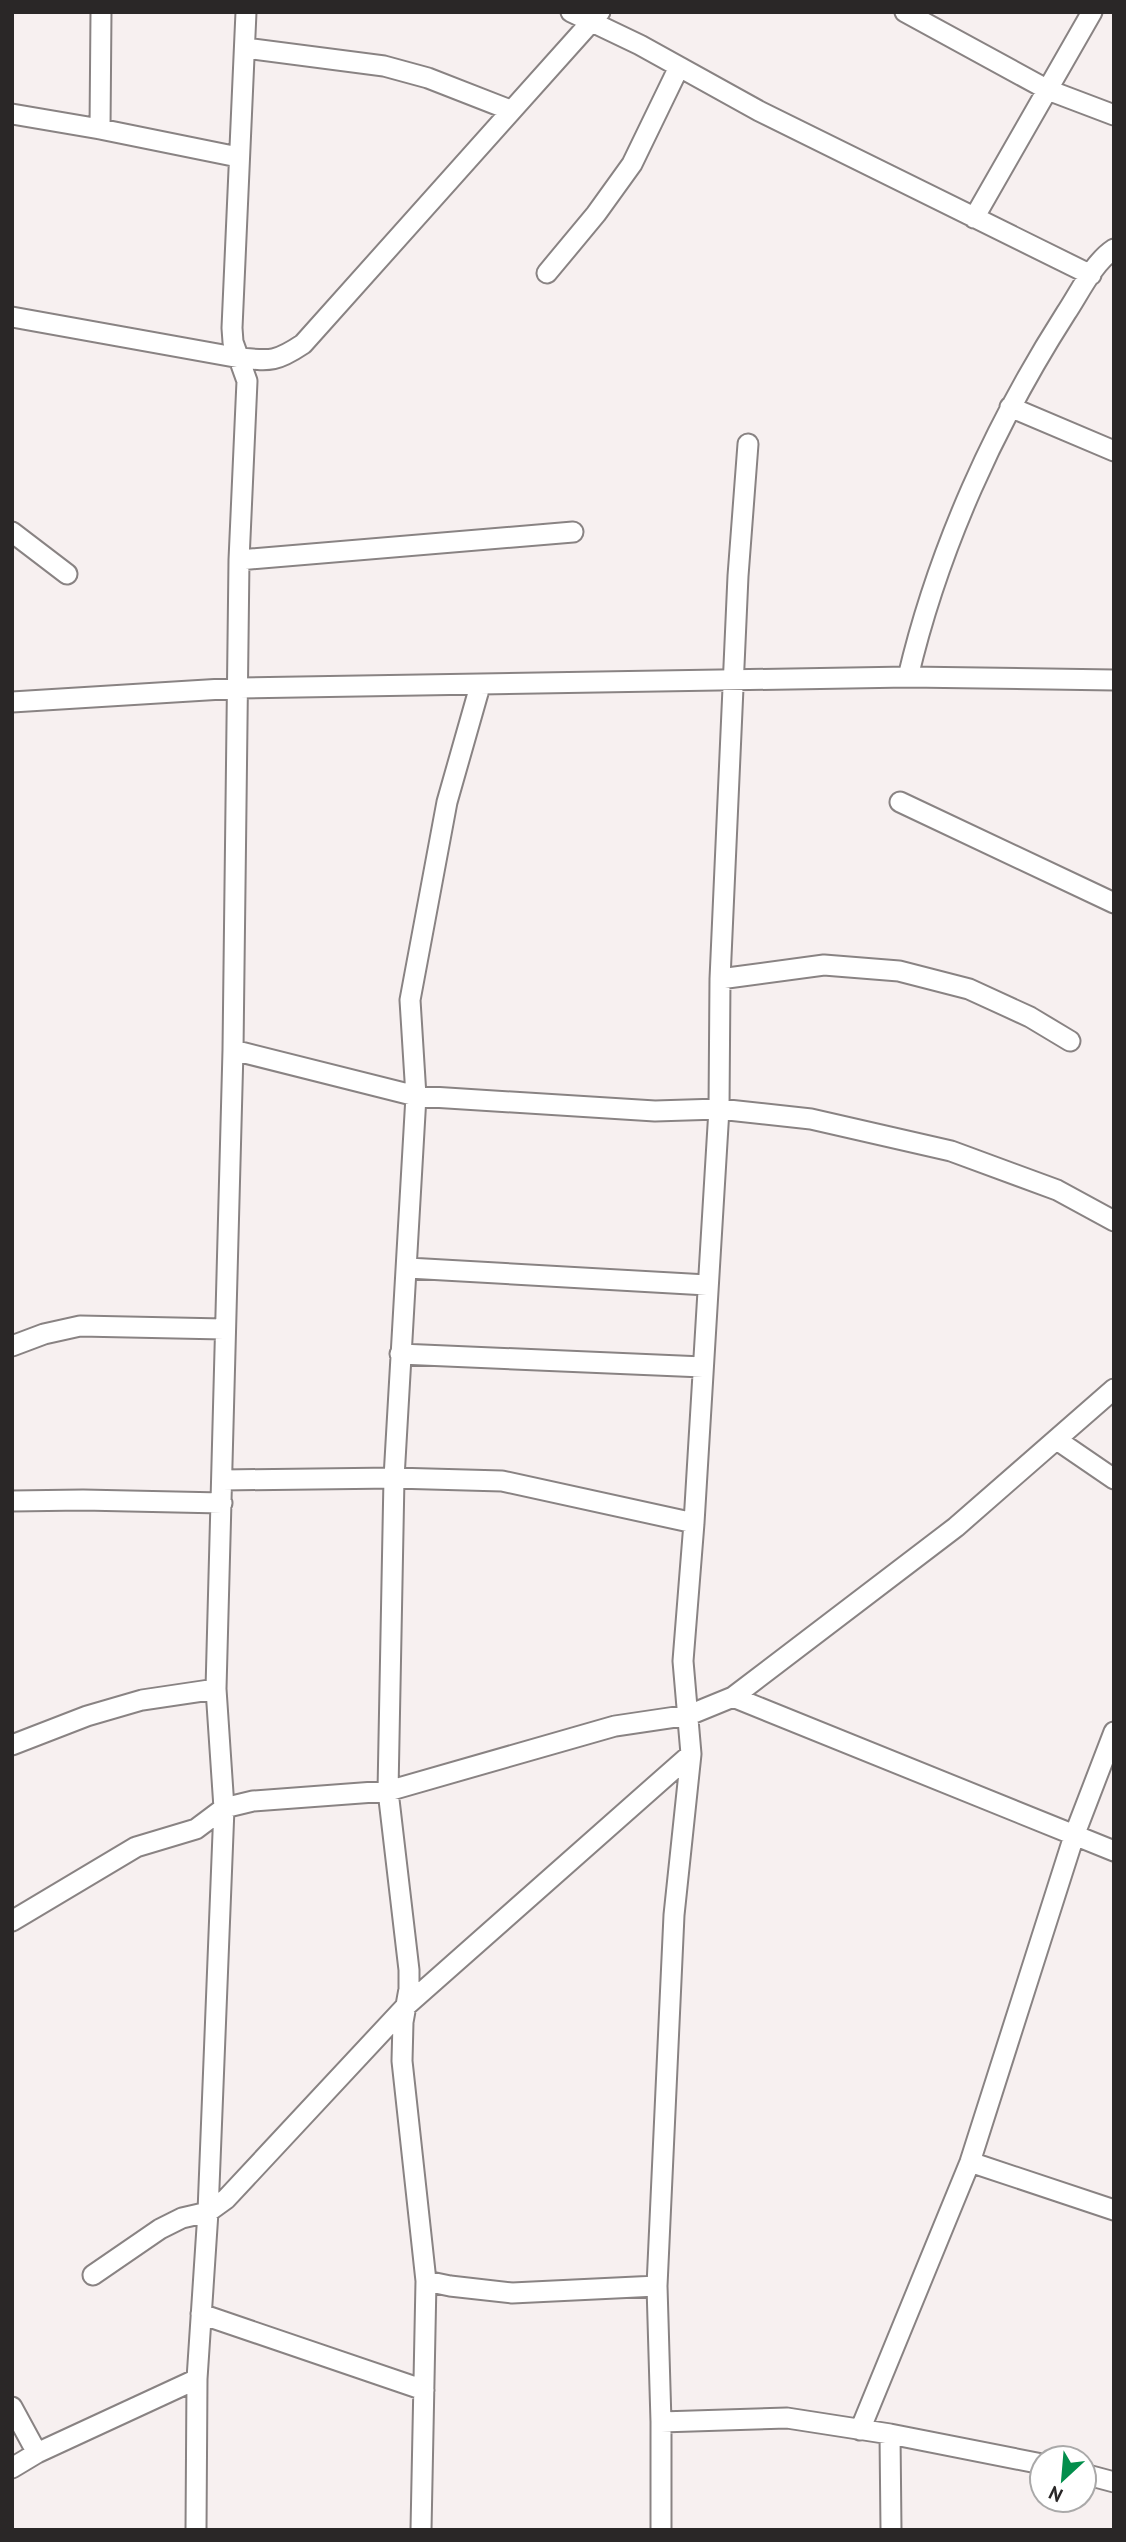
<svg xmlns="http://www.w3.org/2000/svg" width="1126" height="2542" font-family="'PT Sans',sans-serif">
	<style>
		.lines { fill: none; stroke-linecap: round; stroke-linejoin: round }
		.minor-casing { stroke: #898383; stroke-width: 23 }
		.minor { stroke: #fff; stroke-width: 19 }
	</style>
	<rect width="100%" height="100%" fill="#f7f0f0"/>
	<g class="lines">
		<g class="minor-casing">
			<path id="minor" d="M571 12 640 45 759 111 1091 275
				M905 12 1048 90 1114 115
				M245 48 384 66 428 78 510 110
				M12 114 100 129 238 157
				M100 129 101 12
				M974 218 1092 12
				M547 273 596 214 632 164 679 67
				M12 317 240 358C271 361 276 362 303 344L600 12
				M1010 407 1114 451
				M12 532 67 574
				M239 560 573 532
				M908 677C938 549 995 424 1066 313 1080 292 1093 263 1114 249
				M12 702 239 688 908 677 1114 680
				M900 802 1114 903
				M720 979 824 965 899 971 969 989 1030 1017 1070 1041
				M233 1050 416 1096 655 1111 719 1109 811 1119 951 1151 1057 1190 1114 1221
				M408 1268 707 1285
				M12 1346 44 1334 80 1326 224 1329
				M400 1354 703 1367
				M1057 1440 1114 1479
				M223 1480 394 1478 502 1481 694 1523
				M12 1501 83 1500 222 1503
				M733 1697 1114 1851
				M12 1745 87 1716 142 1700 216 1689
				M12 1921 136 1847 196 1829 224 1808 253 1801 388 1791 615 1726 689 1715 733 1697 956 1527 1114 1389
				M970 2162 1114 2210
				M93 2275 160 2229 182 2218 208 2212 226 2199 405 2007 691 1754
				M426 2281 450 2286 512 2293 657 2286
				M201 2314 424 2390
				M12 2407 37 2453
				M661 2422 787 2418 890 2434 1042 2464
				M860 2430 970 2162 1074 1836 1114 1732
				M890 2434 891 2530
				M12 2468 37 2453 197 2379
				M1084 2474 1114 2482
				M196 2530 197 2379 208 2212 224 1808 216 1689 233 1050 239 560 247 381 233 342 232 328 246 12
				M421 2530 426 2281 402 2061 403 2022 409 1989V1970L388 1791 394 1478 416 1096 410 1000 447 802 480 686
				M661 2530V2422L657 2286 674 1915 691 1754 683 1661 694 1523 719 1109 720 979 738 576 748 444"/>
		</g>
		<use href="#minor" class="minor"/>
	</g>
	<rect width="1126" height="2542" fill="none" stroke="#2a2727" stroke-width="28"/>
	<g transform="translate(1063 2479) rotate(206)"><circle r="33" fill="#ffffff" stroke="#aaa9a9" stroke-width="2"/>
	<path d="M0-5L12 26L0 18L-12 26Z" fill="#038e4c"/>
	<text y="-10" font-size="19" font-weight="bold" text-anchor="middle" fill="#2a2727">N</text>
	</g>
</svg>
